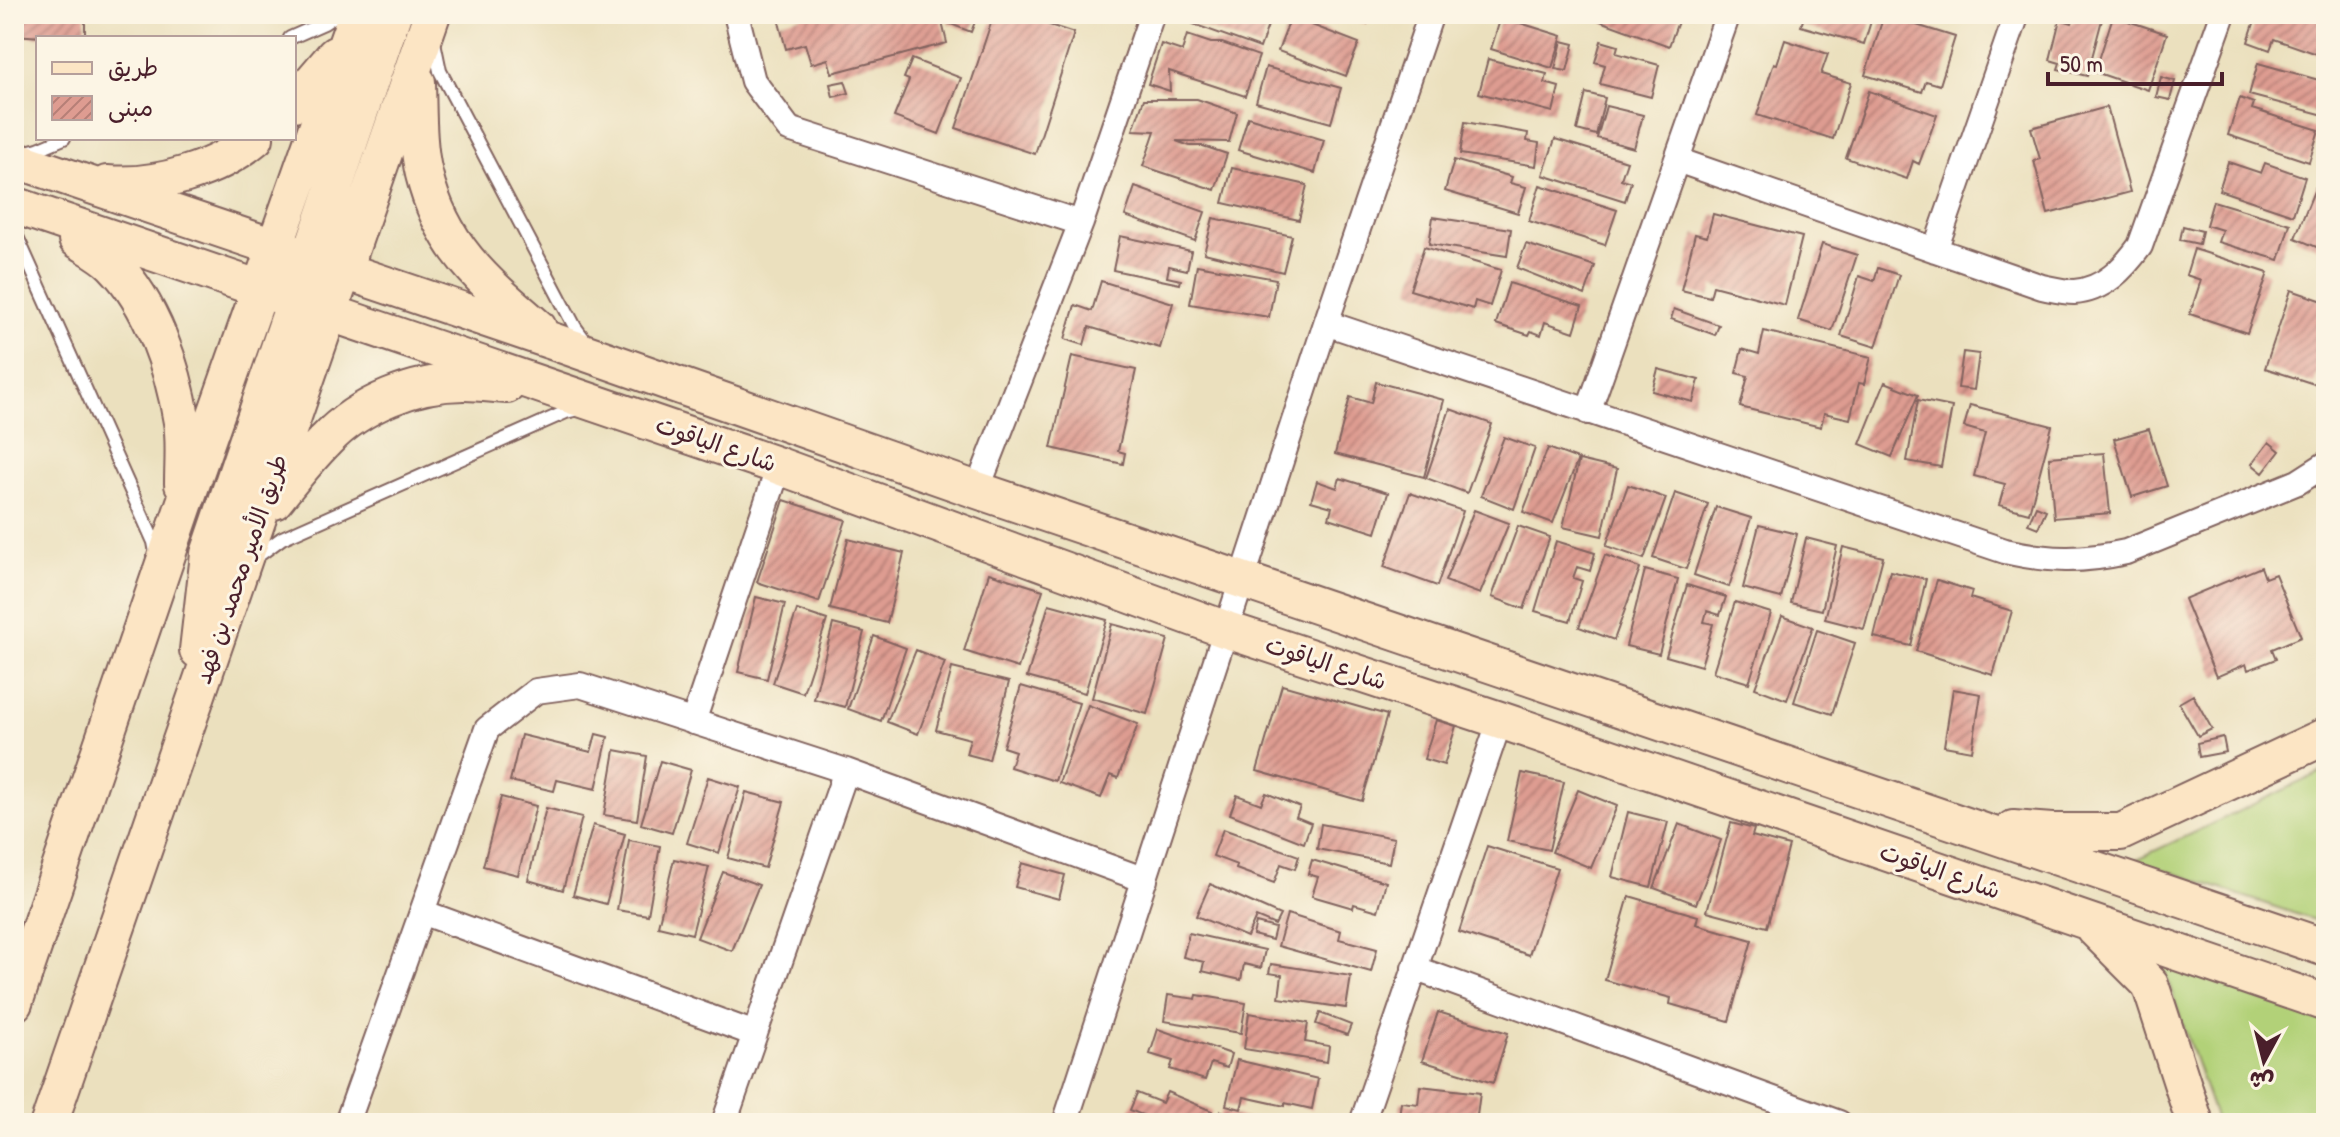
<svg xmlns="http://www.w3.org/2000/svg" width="2340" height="1137" font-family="'Patrick Hand','Playpen Sans Arabic',sans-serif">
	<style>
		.grass { fill: #b2d178; stroke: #7e7852; stroke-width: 2 }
		.building { fill: url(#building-hatch) }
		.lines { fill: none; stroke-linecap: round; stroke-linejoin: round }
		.lane-casing { stroke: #82635e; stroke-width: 16 }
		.street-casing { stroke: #82635e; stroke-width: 28 }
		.secondary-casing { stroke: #82635e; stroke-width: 40 }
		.lane { stroke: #fff; stroke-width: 12 }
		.street { stroke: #fff; stroke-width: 24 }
		.secondary { stroke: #fce5c4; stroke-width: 36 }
		.labels { text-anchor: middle; stroke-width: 6; stroke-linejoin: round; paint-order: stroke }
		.street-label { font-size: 24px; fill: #4a1f2b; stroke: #fcf5e5 }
	</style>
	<defs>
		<pattern id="building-hatch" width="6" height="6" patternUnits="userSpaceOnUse" patternTransform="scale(2)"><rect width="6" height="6" fill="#de9c91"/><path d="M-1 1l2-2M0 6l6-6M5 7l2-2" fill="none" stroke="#b67f77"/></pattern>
	</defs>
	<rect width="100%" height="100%" fill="#fcf5e5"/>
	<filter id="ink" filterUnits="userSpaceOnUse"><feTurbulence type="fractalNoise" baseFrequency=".0125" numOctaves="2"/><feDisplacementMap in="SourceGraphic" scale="16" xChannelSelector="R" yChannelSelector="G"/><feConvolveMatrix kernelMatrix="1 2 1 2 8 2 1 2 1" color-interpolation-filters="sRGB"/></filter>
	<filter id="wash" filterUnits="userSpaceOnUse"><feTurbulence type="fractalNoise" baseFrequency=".006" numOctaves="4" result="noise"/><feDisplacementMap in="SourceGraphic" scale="32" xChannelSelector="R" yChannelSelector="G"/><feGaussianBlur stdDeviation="1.8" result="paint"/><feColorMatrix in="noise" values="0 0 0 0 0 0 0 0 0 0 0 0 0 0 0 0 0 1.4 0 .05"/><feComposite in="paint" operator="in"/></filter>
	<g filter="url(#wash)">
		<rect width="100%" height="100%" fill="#ebe0be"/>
		<path class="grass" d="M2326 770V924L2135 860Z
			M2162 964 2326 1020V1123H2217Z"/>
		<g id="blocks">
			<path class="building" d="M14 14H85V36L42 37 14 35Z
				M802 14H940L947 43 832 73 828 59 811 64 805 44 786 49 779 22 803 16Z
				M951 14H978L971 32 948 23Z
				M994 14H1016L1074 33 1035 154 956 128Z
				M1197 14H1272L1260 48 1193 24Z
				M1330 14H1370L1367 24Z
				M1603 14H1674L1680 16 1669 46 1600 21Z
				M1805 14H1876L1875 19 1872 18 1864 44 1801 26Z
				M2075 14 2103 16 2087 76 2058 69 2060 63 2050 60 2060 19 2072 23Z
				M2257 14 2279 19 2281 14H2316L2326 17V57L2274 39 2270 50 2248 42Z
				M1884 15 1955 37 1940 85 1926 81 1922 92 1865 75Z
				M2113 16 2167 34 2148 90 2095 72Z
				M1291 17 1359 43 1346 76 1278 51Z
				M1501 17 1562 36 1552 68 1491 49Z
				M1187 35 1211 43H1222L1259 56 1245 96 1169 71 1170 91 1148 84 1161 44 1182 51Z
				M1785 40 1828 54 1821 74 1851 83 1833 139 1757 115 1774 63 1777 64Z
				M1562 41 1574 44 1567 71 1555 69Z
				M1601 41 1618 46 1616 53 1659 65 1651 97 1600 84 1605 65 1595 62Z
				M912 59 961 78 939 134 894 117 909 80 904 78Z
				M1488 59 1547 74 1545 83 1559 87 1553 112 1479 93Z
				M2258 63 2326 82V106L2324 115 2249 95Z
				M1266 67 1341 88 1331 123 1256 102Z
				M2161 77 2175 81 2170 100 2156 97Z
				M845 81 849 93 833 97 830 84Z
				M1869 91 1937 115 1919 164 1913 161 1907 179 1846 158Z
				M1586 93 1605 98 1596 135 1577 130Z
				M2240 98 2254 103 2252 109 2319 130 2309 162 2228 135Z
				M1144 99H1197L1237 113 1229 142 1176 141 1190 146H1203L1227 154 1215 190 1143 166 1155 131 1133 130Z
				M1606 106 1643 115 1634 148 1597 138Z
				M2107 107 2130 192 2048 214 2034 161 2040 159 2031 128Z
				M1248 117 1324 140 1315 173 1238 150Z
				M1465 122 1528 133 1527 141 1539 143 1536 166 1460 154Z
				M1555 139 1627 161 1621 179 1631 182 1625 201 1543 175Z
				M1454 160 1512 177 1510 183 1526 187 1518 213 1445 191Z
				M2228 162 2261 173 2265 163 2305 177 2293 215 2219 190Z
				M1232 168 1307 185 1299 220 1223 203Z
				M1540 185 1617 210 1605 245 1529 221Z
				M2316 186 2326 190V251L2295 238Z
				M1135 187 1205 212 1195 241 1125 216Z
				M2213 201 2290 224 2279 260 2218 242 2222 230 2206 225Z
				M1713 214 1802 237 1785 305 1713 286 1710 297 1681 290 1695 234 1707 237Z
				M1433 217 1511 229 1507 256 1429 244Z
				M1213 218 1292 236 1283 272 1204 253Z
				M2183 226 2202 231 2199 244 2180 240Z
				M1120 236 1191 251 1187 270 1169 266 1167 277 1181 280 1180 284 1113 270Z
				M1526 244 1595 266 1585 295 1517 268Z
				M1822 244 1857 255 1832 331 1798 320Z
				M1424 247 1501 270 1490 306 1475 301 1473 309 1410 290Z
				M2194 249 2268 273 2247 333 2190 314 2201 280 2186 275Z
				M1197 265 1276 279 1269 317 1190 304Z
				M1878 268 1899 275 1876 347 1841 336 1859 276 1874 281Z
				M1101 281 1173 303 1160 348 1089 327 1084 345 1065 339 1075 305 1092 311Z
				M1509 283 1582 306 1574 332 1545 322 1541 335 1531 331 1529 335 1496 324Z
				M2291 290 2326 302V348L2314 384 2265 368Z
				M1674 309 1719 325 1715 335 1671 319Z
				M1764 331 1871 357 1864 384 1859 383 1850 419 1824 413 1821 427 1740 407 1748 376 1736 373 1742 349 1759 354Z
				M1963 352 1979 354 1974 390 1958 388Z
				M1072 356 1136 370 1118 451 1125 453 1123 464 1051 448Z
				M1658 369 1699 380 1693 402 1652 391Z
				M1376 382 1444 400 1424 477 1335 454 1350 397 1371 403Z
				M1885 382 1918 395 1892 457 1860 444Z
				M1918 400 1952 407 1941 467 1907 461Z
				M1970 405 2052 426 2029 513 1999 505 2005 484 1974 476 1985 433 1964 427Z
				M1450 409 1492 424 1467 493 1426 478Z
				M2149 429 2167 486 2132 497 2114 439Z
				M1504 437 1535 448 1514 509 1481 496Z
				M2269 442 2280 451 2263 473 2252 464Z
				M1548 448 1578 459 1553 523 1523 512Z
				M2104 453 2110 513 2054 518 2049 457Z
				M1579 460 1617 469 1602 536 1563 527Z
				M1340 478 1388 493 1376 533 1329 518 1332 507 1311 501 1317 481 1337 488Z
				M1628 485 1666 498 1644 559 1606 546Z
				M1410 493 1463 511 1437 586 1384 567Z
				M1675 493 1708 504 1686 569 1653 558Z
				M784 500 846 520 819 602 757 582Z
				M2036 506 2046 510 2038 528 2028 524Z
				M1716 507 1751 518 1729 587 1694 575Z
				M1474 510 1509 523 1480 594 1445 581Z
				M1759 525 1797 534 1781 598 1743 588Z
				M1518 526 1550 537 1524 609 1492 597Z
				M1806 538 1837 546 1822 610 1791 603Z
				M848 539 904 553 887 623 830 609Z
				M1556 541 1595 553 1590 571 1577 567 1573 578 1582 581 1570 621 1535 611Z
				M1843 547 1883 557 1864 629 1825 619Z
				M1605 555 1640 568 1614 640 1579 627Z
				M2261 567 2265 578 2275 574 2301 637 2272 649 2276 659 2248 670 2246 664 2216 677 2184 599Z
				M1645 570 1678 579 1659 654 1626 646Z
				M1890 571 1926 579 1911 646 1874 637Z
				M989 573 1043 590 1018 668 964 651Z
				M1937 580 1972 591 1970 598 2012 611 1993 675 1916 651Z
				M1687 585 1726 597 1720 615 1707 611 1704 622 1713 624 1701 666 1666 656Z
				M756 597 785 604 767 679 738 672Z
				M1735 602 1771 613 1749 683 1713 672Z
				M1049 604 1107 620 1085 693 1027 677Z
				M797 610 827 620 803 693 773 683Z
				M1782 616 1813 627 1787 700 1755 688Z
				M833 624 864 632 845 707 814 699Z
				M1112 624 1168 639 1147 714 1092 698Z
				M1817 630 1855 643 1832 714 1794 702Z
				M874 636 906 648 881 721 848 709Z
				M916 650 945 662 918 734 887 722Z
				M952 668 1009 682 989 760 966 754 970 739 936 730Z
				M1282 685 1387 715 1362 801 1257 771Z
				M1021 686 1079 703 1055 781 1010 767 1015 751 1003 747Z
				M1953 689 1981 694 1972 751 1944 746Z
				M2193 695 2212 729 2198 736 2179 703Z
				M1088 705 1138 724 1118 778 1110 775 1101 798 1059 783Z
				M1436 720 1456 726 1444 765 1424 759Z
				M596 734 608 737 596 789 557 780 554 791 510 781 521 735 591 752Z
				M2223 737 2226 752 2199 757 2197 743Z
				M615 750 647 756 637 820 604 815Z
				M660 761 691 770 672 833 641 824Z
				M1522 773 1564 782 1549 850 1507 841Z
				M708 777 740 787 719 853 687 843Z
				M1578 790 1617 806 1591 868 1552 852Z
				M746 792 784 802 765 868 728 858Z
				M1266 793 1300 807 1296 817 1311 823 1304 843 1230 814 1237 795 1261 804Z
				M501 797 536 806 518 875 483 866Z
				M546 808 582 817 563 890 528 880Z
				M1628 812 1668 822 1651 887 1612 877Z
				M1731 823 1754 829 1752 836 1789 846 1767 927 1707 911Z
				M1321 824 1394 838 1389 863 1317 849Z
				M1679 824 1721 840 1696 904 1654 888Z
				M593 825 625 834 606 904 573 895Z
				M1223 829 1299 856 1295 869 1281 864 1274 883 1236 869 1237 865 1213 856Z
				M629 840 660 846 648 915 617 910Z
				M1487 846 1557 868 1529 955 1459 932Z
				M674 859 709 867 692 934 658 926Z
				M1312 860 1386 882 1378 911 1354 904 1353 908 1312 896 1318 877 1308 874Z
				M1022 863 1065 875 1059 899 1015 887Z
				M723 872 759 885 732 951 697 938Z
				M1210 884 1280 915 1275 925 1256 917 1247 937 1196 916Z
				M1629 896 1698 916 1696 924 1752 940 1729 1021 1670 1004 1671 998 1605 980Z
				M1287 914 1341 931 1339 939 1377 949 1371 972 1278 946Z
				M1256 923 1275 928 1272 940 1253 935Z
				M1189 933 1265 950 1261 968 1244 964 1241 980 1202 971 1204 962 1183 957Z
				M1271 964 1351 976 1346 1008 1279 998 1282 975 1269 973Z
				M1168 995 1196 999 1197 995 1246 1003 1241 1033 1164 1021Z
				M1438 1012 1508 1033 1493 1083 1422 1061Z
				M1249 1013 1308 1023 1305 1042 1329 1046 1327 1062 1244 1049Z
				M1320 1013 1351 1025 1347 1035 1316 1024Z
				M1158 1029 1231 1054 1227 1068 1211 1063 1205 1080 1170 1069 1173 1061 1150 1054Z
				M1237 1060 1318 1079 1312 1109 1285 1103V1106L1244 1097 1241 1109 1226 1105Z
				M1420 1086 1480 1093 1476 1123H1398L1401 1102 1418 1104Z
				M1167 1092 1212 1111 1208 1123H1161L1130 1110 1137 1093 1162 1103Z
				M1221 1111 1257 1122V1123H1217Z
				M1707 1114 1731 1122V1123H1704Z"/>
		</g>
	</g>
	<g filter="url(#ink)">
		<use href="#blocks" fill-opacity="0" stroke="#82635e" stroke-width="2"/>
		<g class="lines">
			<g class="lane-casing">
				<path id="lane" d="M290 38 324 23 337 14
					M434 42 440 71 575 327 586 342
					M26 152 38 149 64 138
					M14 230 154 542 156 553
					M255 558 282 538 566 412 579 409"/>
			</g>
			<g class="street-casing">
				<path id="street" d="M736 14 753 81 789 129 1081 223
					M1677 160 2042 287C2052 289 2064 292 2074 292 2104 290 2124 268 2140 246L2223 14
					M1935 250 2017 14
					M1326 323 2005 551C2050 561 2081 562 2126 552L2298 482 2326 464
					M1588 412 1728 14
					M977 490 1081 223 1152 14
					M693 722 779 466
					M422 912 755 1034
					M1414 968 1839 1123
					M347 1123 487 729 536 691 580 685 846 771 1145 880
					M724 1123 846 771
					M1065 1123 1326 323 1431 14
					M1362 1123 1500 720"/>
			</g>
			<g class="secondary-casing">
				<path id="secondary" d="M417 82C418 112 417 145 424 174 442 247 484 282 538 328
					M294 103 335 55
					M14 159 555 342 977 490 2326 948
					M107 184C156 188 217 170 255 138
					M14 205 779 466 1227 630 1500 720 2326 1003
					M77 239C89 247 103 254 113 264 152 304 173 367 182 422 185 442 183 464 183 484
					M310 282 308 270 310 258 393 14
					M274 501C291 480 307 459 326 440 360 404 415 382 464 382 478 382 493 384 507 385
					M198 650 209 554 295 301 296 276
					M2013 829 2052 832H2121L2326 736
					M2094 928 2150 984 2195 1123
					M14 1003 184 505 357 14
					M49 1123 432 14"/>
			</g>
			<use href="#lane" class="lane"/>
			<use href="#street" class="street"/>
			<use href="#secondary" class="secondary"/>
		</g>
	</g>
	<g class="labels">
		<g class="street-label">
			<text transform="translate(716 444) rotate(19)" y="8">شارع الياقوت</text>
			<text transform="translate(241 569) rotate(-71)" y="8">طريق الأمير محمد بن فهد</text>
			<text transform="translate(1326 663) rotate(18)" y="8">شارع الياقوت</text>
			<text transform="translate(1940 871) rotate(19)" y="8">شارع الياقوت</text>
		</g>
	</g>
	<rect width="2340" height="1137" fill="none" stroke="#fcf5e5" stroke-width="48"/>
	<rect x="36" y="36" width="260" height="104" fill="#fcf5e5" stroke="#b59f9b" stroke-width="2"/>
	<rect x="52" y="62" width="40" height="12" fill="#fce5c4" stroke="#b59f9b" stroke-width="2"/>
	<text x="108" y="76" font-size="24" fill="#4a1f2b">طريق</text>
	<rect x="52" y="96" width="40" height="24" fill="url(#building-hatch)" stroke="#b59f9b" stroke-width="2"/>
	<text x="108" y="116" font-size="24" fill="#4a1f2b">مبنى</text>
	<g transform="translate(2264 1061) rotate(187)" stroke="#fcf5e5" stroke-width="6" paint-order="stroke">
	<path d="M0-6L14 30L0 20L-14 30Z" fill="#4a1f2b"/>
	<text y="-12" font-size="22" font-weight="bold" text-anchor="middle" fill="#4a1f2b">ش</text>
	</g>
	<path d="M2048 72v12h174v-12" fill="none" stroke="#4a1f2b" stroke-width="4"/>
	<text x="2060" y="72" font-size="24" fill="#4a1f2b" stroke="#fcf5e5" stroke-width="6" paint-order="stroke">50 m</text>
</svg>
